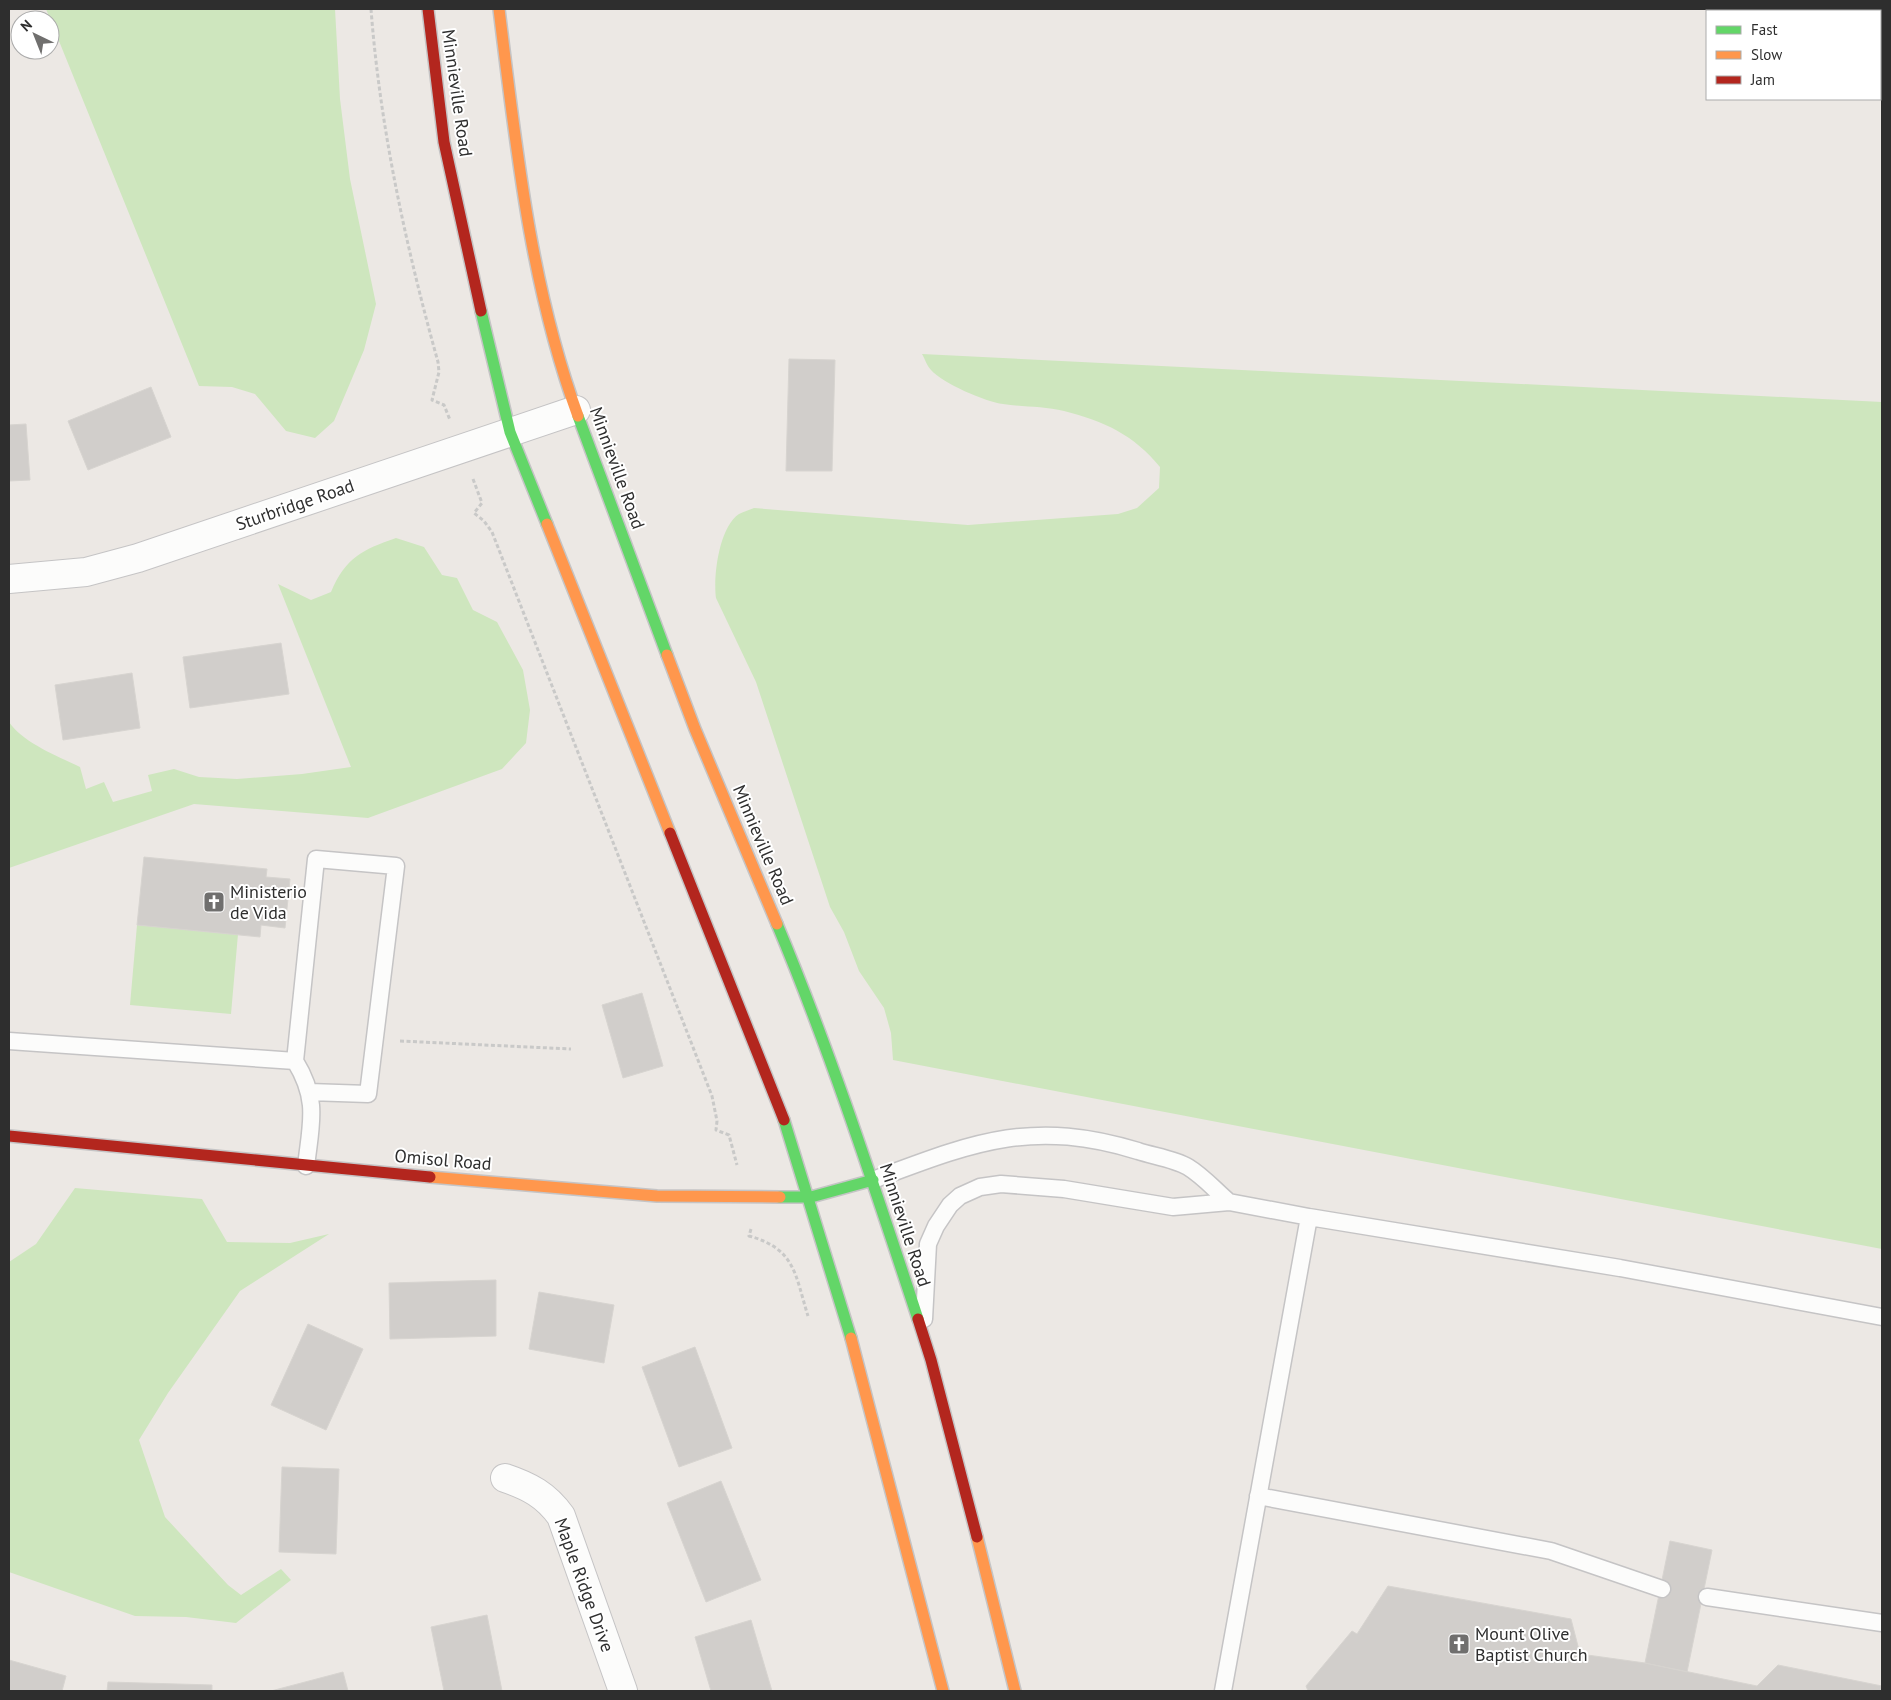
<svg xmlns="http://www.w3.org/2000/svg" width="1891" height="1700" font-family="'PT Sans',sans-serif">
	<style>
		.green { fill: #cee6be }
		.building { fill: #d1cecb; stroke: #d7d4d0 }
		.lines { fill: none; stroke-linecap: round; stroke-linejoin: round }
		.lane-casing { stroke: #c5c4c5; stroke-width: 19 }
		.street-casing { stroke: #c5c4c5; stroke-width: 30 }
		.fast-casing { stroke: #c5c4c5; stroke-width: 14 }
		.slow-casing { stroke: #c5c4c5; stroke-width: 14 }
		.jam-casing { stroke: #c5c4c5; stroke-width: 14 }
		.path { stroke: #c9c9c8; stroke-width: 3; stroke-dasharray: 4 2.5; stroke-linecap: butt }
		.lane { stroke: #fcfcfb; stroke-width: 16 }
		.street { stroke: #fcfcfb; stroke-width: 28 }
		.fast { stroke: #63d668; stroke-width: 11 }
		.slow { stroke: #ff974d; stroke-width: 11 }
		.jam { stroke: #b3261e; stroke-width: 11 }
		.labels { text-anchor: middle; stroke-width: 4; stroke-linejoin: round; paint-order: stroke }
		.street-label { font-size: 18px; fill: #2e2e2e; stroke: #fff }
		.poi-label { font-size: 18px; fill: #2e2e2e; stroke: #fff; text-anchor: start }
	</style>
	<rect width="100%" height="100%" fill="#ece8e4"/>
	<path class="green" d="M46 9H335L340 99 350 179 376 304 364 350 334 421 315 438 286 431 255 394 232 387 199 386Z
		M922 354 1882 402V1249L893 1060 891 1033 884 1008 859 971 844 932 830 907 756 682 716 598C713 577 719 527 739 514 743 512 749 510 754 508L968 525 1118 514 1137 508 1159 488 1160 467C1134 435 1104 421 1064 411 1044 406 1023 407 1003 404 986 402 942 383 931 370 927 366 925 359 922 354Z
		M396 538 424 547 442 575 457 578 473 610 497 622 523 670 530 710 526 743 502 769 368 818 194 804 9 868V722C22 742 59 757 80 767L86 789 104 782 113 802 152 791 148 775 174 769 199 777 237 779 302 774 351 767 278 584 311 600 331 592C346 557 362 550 396 538Z
		M137 925 238 934 231 1014 130 1005Z
		M75 1188 202 1199 227 1242 290 1243 329 1234 240 1291 168 1393 139 1440 165 1517 228 1585 241 1595 281 1569 291 1580 236 1623 186 1617 135 1616 9 1572V1262L36 1244Z"/>
	<path class="building" d="M789 359 835 360 832 471H786Z
		M151 387 171 437 88 470 68 421Z
		M26 424 30 480 9 481V425Z
		M281 643 289 694 190 708 183 657Z
		M132 673 140 728 63 740 55 685Z
		M144 857 267 869 266 877 290 879 285 928 261 925 260 937 137 925Z
		M642 993 663 1066 623 1078 602 1005Z
		M496 1280V1336L390 1339 389 1283Z
		M539 1292 614 1305 604 1363 529 1349Z
		M308 1324 363 1349 326 1430 271 1405Z
		M695 1347 732 1448 679 1467 642 1367Z
		M282 1467 339 1469 336 1554 279 1552Z
		M721 1481 761 1580 706 1602 667 1503Z
		M1670 1541 1712 1550 1687 1672 1645 1663Z
		M1388 1586 1571 1619 1580 1654 1645 1663 1757 1686 1778 1665 1882 1686V1691H1308L1306 1686 1352 1631 1357 1634Z
		M487 1615 502 1691H444L431 1627Z
		M751 1620 772 1691H711L695 1637Z
		M9 1660 66 1676 62 1691H9Z
		M343 1672 348 1691H271Z
		M108 1682 212 1685V1691H107Z"/>
	<g class="lines">
		<g class="lane-casing">
			<path id="lane" d="M9 1041 295 1061
				M306 1166C311 1123 319 1100 295 1061L316 859 396 866 368 1094 309 1092
				M873 1180C972 1143 1031 1118 1138 1151 1153 1156 1175 1159 1188 1167 1203 1176 1216 1191 1229 1202
				M924 1319 928 1244 936 1226 950 1205 960 1196 980 1187 1001 1184 1064 1189 1173 1207 1229 1202 1309 1217 1620 1268 1882 1317
				M1258 1496 1551 1551 1662 1589
				M1707 1597 1882 1623
				M1223 1691 1309 1217"/>
		</g>
		<g class="street-casing">
			<path id="street" d="M9 579 86 572 138 558 576 410
				M505 1478C529 1486 546 1495 561 1516L623 1691"/>
		</g>
		<g class="fast-casing">
			<path id="fast" d="M481 311 510 432 547 524
				M578 416 667 655
				M777 924C831 1053 874 1186 918 1319
				M784 1120 851 1338
				M780 1197H811L873 1180"/>
		</g>
		<g class="slow-casing">
			<path id="slow" d="M499 9C516 146 530 285 578 416
				M547 524 670 833
				M667 655 695 729 777 924
				M430 1177 657 1196 780 1197
				M851 1338 943 1691
				M977 1537 1015 1691"/>
		</g>
		<g class="jam-casing">
			<path id="jam" d="M428 9 444 142 481 311
				M670 833 784 1120
				M9 1136 430 1177
				M918 1319 931 1360 977 1537"/>
		</g>
		<path class="path" d="M371 9C380 128 406 247 438 362L439 372 432 400 444 405 450 420
			M473 479 482 503 474 513 484 521 492 532 712 1096 717 1121 716 1130 729 1135 737 1165
			M400 1041 571 1049
			M751 1229 749 1236C796 1249 795 1275 808 1316"/>
		<use href="#lane" class="lane"/>
		<use href="#street" class="street"/>
		<use href="#fast" class="fast"/>
		<use href="#slow" class="slow"/>
		<use href="#jam" class="jam"/>
	</g>
	<defs>
		<g id="church-square" transform="scale(1.125)"><rect x="-9" y="-9" width="18" height="18" rx="4" fill="#706f6e" stroke="#fff"/><path d="M-1.2-6h2.4v3.5h3.3v2.4h-3.3V6h-2.4V-.1h-3.3v-2.4h3.3Z" fill="#fff"/></g>
	</defs>
	<g fill-rule="evenodd">
		<use href="#church-square" x="214" y="902"/>
		<use href="#church-square" x="1459" y="1644"/>
	</g>
	<g class="labels">
		<g class="street-label">
			<text transform="translate(457 93) rotate(82)" y="6">Minnieville Road</text>
			<text transform="translate(617 468) rotate(70)" y="6">Minnieville Road</text>
			<text transform="translate(295 505) rotate(-19)" y="6">Sturbridge Road</text>
			<text transform="translate(763 845) rotate(67)" y="6">Minnieville Road</text>
			<text transform="translate(443 1160) rotate(5)" y="6">Omisol Road</text>
			<text transform="translate(905 1225) rotate(72)" y="6">Minnieville Road</text>
			<text transform="translate(584 1585) rotate(70)" y="6">Maple Ridge Drive</text>
		</g>
		<g class="poi-label">
			<text x="230" y="898">Ministerio<tspan x="230" dy="21">de Vida</tspan></text>
			<text x="1475" y="1640">Mount Olive<tspan x="1475" dy="21">Baptist Church</tspan></text>
		</g>
	</g>
	<rect width="1891" height="1700" fill="none" stroke="#2e2e2e" stroke-width="20"/>
	<rect x="1706" y="10" width="175" height="90" fill="#ffffff" stroke="#ababab"/>
	<rect x="1716" y="26" width="25" height="8" fill="#63d668" stroke="#ababab"/>
	<text x="1751" y="35" font-size="15" fill="#2e2e2e">Fast</text>
	<rect x="1716" y="51" width="25" height="8" fill="#ff974d" stroke="#ababab"/>
	<text x="1751" y="60" font-size="15" fill="#2e2e2e">Slow</text>
	<rect x="1716" y="76" width="25" height="8" fill="#b3261e" stroke="#ababab"/>
	<text x="1751" y="85" font-size="15" fill="#2e2e2e">Jam</text>
	<g transform="translate(35 35) rotate(317)"><circle r="24" fill="#ffffff" stroke="#ababab"/>
	<path d="M0-4L9 19L0 12L-9 19Z" fill="#706f6e"/>
	<text y="-8" font-size="14" font-weight="bold" text-anchor="middle" fill="#2e2e2e">N</text>
	</g>
</svg>
